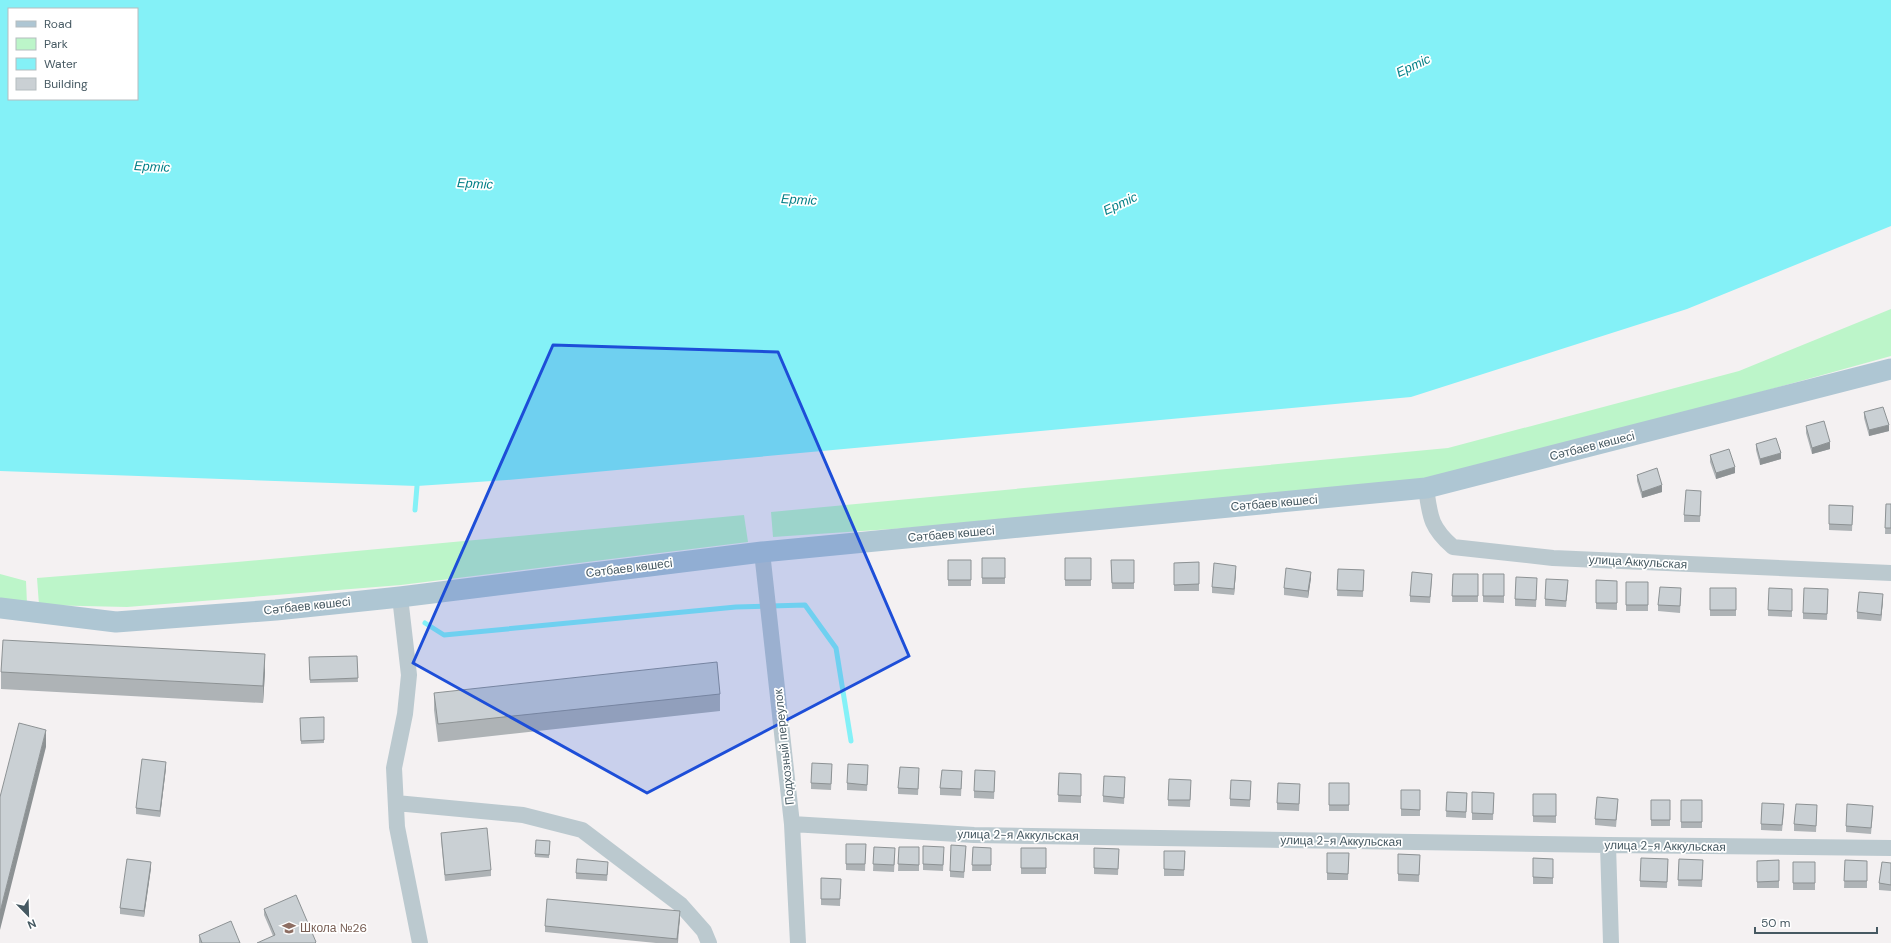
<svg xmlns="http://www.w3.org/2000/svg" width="1891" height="943" font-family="'DM Sans',sans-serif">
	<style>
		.green { fill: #bcf5c9 }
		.water { fill: #84f1f7; fill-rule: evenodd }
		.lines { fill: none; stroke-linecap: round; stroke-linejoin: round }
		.stream { stroke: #84f1f7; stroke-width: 5 }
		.minor { stroke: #bbc9cf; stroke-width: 16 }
		.major { stroke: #aec6d3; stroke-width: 21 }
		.wall { fill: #aeb3b6 }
		.shaded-wall { fill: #8d9294 }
		.building { fill: #cad0d4; stroke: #8d9294 }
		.marked { fill: #1d4ed8; fill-opacity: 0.2; stroke: #1d4ed8; stroke-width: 3; stroke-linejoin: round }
		.labels { text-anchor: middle; stroke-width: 3.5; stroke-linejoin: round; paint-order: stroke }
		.street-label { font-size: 12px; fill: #465962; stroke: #fff }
		.education-label { font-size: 12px; fill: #785e54; stroke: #fff; text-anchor: start }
		.water-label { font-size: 13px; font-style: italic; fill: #058188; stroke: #fff }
	</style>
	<rect width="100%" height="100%" fill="#f4f1f2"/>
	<path class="green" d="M1891 309V356L1489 467 1305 501 773 537 771 512 1448 448 1739 371Z
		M744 515 748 542 401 585 127 607 39 605 37 578 237 562Z
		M0 574 26 581 27 604 0 602Z"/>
	<path class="water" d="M0 0H1891V226L1687 309 1411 397 507 480 417 486 0 471ZM9 9H137V99H9Z"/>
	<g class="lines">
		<path class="stream" d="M415 510 417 486
			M425 623 444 635 736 607 805 605 836 648 851 741"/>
		<path class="minor" d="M1426 488C1430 516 1430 527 1453 547L1553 558 1891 573
			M762 552 792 824 798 943
			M400 597 409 675 405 714 394 768 397 827 420 943
			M396 803 523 815 582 830 681 905 704 931 709 943
			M792 824 974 835 1608 845 1891 848
			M1608 845 1611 943"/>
		<path class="major" d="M0 608 116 622 276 610 400 597 762 552 1426 488 1891 369"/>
	</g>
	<path class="wall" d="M1864 412 1889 431 1869 436 1864 418Z
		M1806 426 1830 449 1812 454 1806 433Z
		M1756 444 1781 459 1760 465 1756 450Z
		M1710 455 1735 473 1716 479 1710 462Z
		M1637 475 1662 492 1642 498 1637 481Z
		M1701 497 1700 522H1684V515Z
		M1886 504H1891V534H1885Z
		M1829 505 1853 506 1852 531 1829 530Z
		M982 558H1005V584H982Z
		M1065 558H1091V586H1065Z
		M948 560H971V586H948Z
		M1111 560H1134V589H1112Z
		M1199 562V591H1174V563Z
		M1338 569 1364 570 1363 597 1337 596Z
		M1236 572 1234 595 1212 593V587Z
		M1453 574H1478V602H1452Z
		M1483 574H1504V603L1483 602Z
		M1311 578 1308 598 1284 595V588Z
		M1432 580 1430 603 1410 602V596Z
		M1596 580 1617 581V610L1596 609Z
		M1626 582H1648V611H1626Z
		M1537 585 1536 607 1515 606V599Z
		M1568 586 1566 607 1545 606V599Z
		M1710 588H1736V616H1710Z
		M1792 589V617L1768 616V610Z
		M1681 594 1680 613 1658 611V605Z
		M1828 596 1827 620 1803 619V613Z
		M1883 600 1881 621 1857 619V612Z
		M357 656 358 682 310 683 309 657Z
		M1 672H265L263 703 1 689Z
		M434 693 720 694V711L438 742 434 710Z
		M324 717V743L301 744 300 718Z
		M166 768 160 817 136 814V808Z
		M832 771 831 790 811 789V783Z
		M868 772 867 791 847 790V783Z
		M1059 773 1081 774V803L1058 802Z
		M919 774 918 795 898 794V788Z
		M995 777 994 799 974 798V791Z
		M962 778 961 796 940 795V788Z
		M1251 781 1250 807 1230 806V799Z
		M1329 783H1349V811H1329Z
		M1125 784 1124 804 1103 802V796Z
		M1191 787 1190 807 1168 806V800Z
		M1300 790 1299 811 1277 810V803Z
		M1401 790H1420V816H1401Z
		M1447 792 1467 793 1466 818 1446 817Z
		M1472 792 1494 793 1493 820H1472Z
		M1533 794H1556V823L1533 822Z
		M1651 800H1670V826H1651Z
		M1681 800H1702V828H1681Z
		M1618 805 1616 827 1595 825V819Z
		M1784 811 1782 831 1761 830V824Z
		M1817 811 1816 832 1794 831V824Z
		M1873 812 1871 834 1846 832V826Z
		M441 833 491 870V876L445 881 441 839Z
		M550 841 549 858 535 857V854Z
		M846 844H866L865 871 846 870Z
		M923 846 944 854 943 871 923 870Z
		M966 846 964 878 950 877V871Z
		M874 847 895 854 894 872 873 871Z
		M899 847 919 854V871H898Z
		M973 847 991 848V871H972Z
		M1021 848H1046V874H1021Z
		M1094 848 1119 849 1118 875 1094 874Z
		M1164 851H1185L1184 876H1164Z
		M1327 853H1349L1348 880H1327Z
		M1398 854 1420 855 1419 882 1398 881Z
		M1533 858 1553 859V884H1533Z
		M1668 859 1667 888 1640 887V881Z
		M1679 859 1703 860 1702 887 1678 886Z
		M1779 860V888H1757V861Z
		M1845 860 1867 861V888H1844Z
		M1793 862H1815V890H1793Z
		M1891 863V891L1879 890V883Z
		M151 868 144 917 120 914V908Z
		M608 868 607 881 576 879V873Z
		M821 878 841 879 840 906 821 905Z
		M264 909 316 943 273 936 264 915Z
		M680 918 678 943H656L545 932V926Z
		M199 935 240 943H199Z"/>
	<path class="shaded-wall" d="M1889 425V431L1869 436V430Z
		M1830 442V449L1812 454V448Z
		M1781 453V459L1760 465V459Z
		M1735 467V473L1716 479V473Z
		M1662 485V492L1642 498V492Z
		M1236 566V572L1234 595V589Z
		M1311 572V578L1308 598V591Z
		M1883 594V600L1881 621V615Z
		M265 654V672L263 703V686Z
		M46 730V747L0 930V912Z
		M166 762V768L160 817V811Z
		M151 862V868L144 917V911Z
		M680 911V918L677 943V939Z"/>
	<path class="building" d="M1883 407 1889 425 1869 430 1864 412Z
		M1824 421 1830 442 1812 448 1806 426Z
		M1776 438 1781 453 1760 459 1756 444Z
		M1729 449 1735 467 1716 473 1710 455Z
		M1657 468 1662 485 1642 492 1637 475Z
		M1686 490 1701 491 1700 516 1684 515Z
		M1886 504H1891V528H1885Z
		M1829 505 1853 506 1852 525 1829 524Z
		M982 558H1005V578H982Z
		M1065 558H1091V580H1065Z
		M948 560H971V580H948Z
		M1111 560H1134V583H1112Z
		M1199 562V584L1174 585V563Z
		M1214 563 1236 566 1234 589 1212 587Z
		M1286 568 1311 572 1308 591 1284 588Z
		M1338 569 1364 570 1363 591 1337 590Z
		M1412 572 1432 574 1430 597 1410 596Z
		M1453 574H1478V596H1452Z
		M1483 574H1504V596H1483Z
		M1516 577 1537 578 1536 600 1515 599Z
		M1546 579 1568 580 1566 601 1545 599Z
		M1596 580 1617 581V603H1596Z
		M1626 582H1648V605H1626Z
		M1660 587 1681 588 1680 606 1658 605Z
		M1710 588H1736V610H1710Z
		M1769 588 1792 589V611L1768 610Z
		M1804 588 1828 589 1827 614 1803 613Z
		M1859 592 1883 594 1881 615 1857 612Z
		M3 640 265 654 263 686 1 672Z
		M357 656 358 678 310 680 309 657Z
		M717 662 720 694 438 724 434 693Z
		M324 717V740L301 741 300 718Z
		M19 723 46 730 0 912V797Z
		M142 759 166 762 160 811 136 808Z
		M812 763 832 764 831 784 811 783Z
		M848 764 868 765 867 785 847 783Z
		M900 767 919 768 918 789 898 788Z
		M942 770 962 771 961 789 940 788Z
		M975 770 995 771 994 792 974 791Z
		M1059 773 1081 774V796L1058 795Z
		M1104 776 1125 777 1124 798 1103 796Z
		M1169 779 1191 780 1190 800H1168Z
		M1231 780 1251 781 1250 800 1230 799Z
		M1278 783 1300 784 1299 804 1277 803Z
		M1329 783H1349V805H1329Z
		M1401 790H1420V810L1401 809Z
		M1447 792 1467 793 1466 812 1446 811Z
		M1472 792 1494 793 1493 814 1472 813Z
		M1533 794H1556V816H1533Z
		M1597 797 1618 799 1616 820 1595 819Z
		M1651 800H1670V820H1651Z
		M1681 800H1702V822H1681Z
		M1762 803 1784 804 1782 825 1761 824Z
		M1796 804 1817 805 1816 826 1794 824Z
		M1847 804 1873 806 1871 828 1846 826Z
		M487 828 491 870 445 875 441 833Z
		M536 840 550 841 549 855 535 854Z
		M846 844H866L865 864H846Z
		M951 845 966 846 964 872 950 871Z
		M923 846 944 847 943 865 923 864Z
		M874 847 895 848 894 865 873 864Z
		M899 847H919V865L898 864Z
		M973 847 991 848V865H972Z
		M1021 848H1046V868H1021Z
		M1094 848 1119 849 1118 869 1094 868Z
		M1164 851H1185L1184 870 1164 869Z
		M1327 853H1349L1348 874 1327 873Z
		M1398 854 1420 855 1419 875 1398 874Z
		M1533 858 1553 859V878L1533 877Z
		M1641 858 1668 859 1667 882 1640 881Z
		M127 859 151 862 144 911 120 908Z
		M577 859 608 862 607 875 576 873Z
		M1679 859 1703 860 1702 880H1678Z
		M1779 860V881L1757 882V861Z
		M1845 860 1867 861V881H1844Z
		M1793 862H1815V883H1793Z
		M1882 862 1891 863V885L1879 883Z
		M821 878 841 879 840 899H821Z
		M296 895 316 942 315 943H257L275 935 264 909Z
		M547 899 680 911 677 939 545 926Z
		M231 921 240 943H202L199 935Z"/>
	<path class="marked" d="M553 345 778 352 909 656 647 793 413 663Z"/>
	<defs>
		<g id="school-bare" transform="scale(1.08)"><path d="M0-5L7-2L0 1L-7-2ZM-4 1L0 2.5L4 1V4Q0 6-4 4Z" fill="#8d6e63" stroke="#fff" stroke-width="2.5" paint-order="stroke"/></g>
	</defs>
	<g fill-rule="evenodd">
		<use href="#school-bare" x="289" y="928"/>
	</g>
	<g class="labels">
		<g class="street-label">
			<text transform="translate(1592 446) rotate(-14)" y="4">Сәтбаев көшесі</text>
			<text transform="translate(1274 503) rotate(-5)" y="4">Сәтбаев көшесі</text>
			<text transform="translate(951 534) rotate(-5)" y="4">Сәтбаев көшесі</text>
			<text transform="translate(1638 562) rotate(3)" y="4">улица Аккульская</text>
			<text transform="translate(629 568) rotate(-7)" y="4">Сәтбаев көшесі</text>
			<text transform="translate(307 606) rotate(-6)" y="4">Сәтбаев көшесі</text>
			<text transform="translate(784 747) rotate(-96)" y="4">Подхозный переулок</text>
			<text transform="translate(1018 835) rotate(1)" y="4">улица 2-я Аккульская</text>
			<text transform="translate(1341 841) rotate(1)" y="4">улица 2-я Аккульская</text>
			<text transform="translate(1665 846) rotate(1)" y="4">улица 2-я Аккульская</text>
		</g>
		<g class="education-label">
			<text x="300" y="932">Школа №26</text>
		</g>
		<g class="water-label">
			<text transform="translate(1413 65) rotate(-25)" y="5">Ертіс</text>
			<text transform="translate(152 166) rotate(3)" y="5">Ертіс</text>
			<text transform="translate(475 183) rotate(3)" y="5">Ертіс</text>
			<text transform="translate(799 199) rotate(3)" y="5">Ертіс</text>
			<text transform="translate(1120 203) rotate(-25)" y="5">Ертіс</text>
		</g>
	</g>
	<rect x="8" y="8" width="130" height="92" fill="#ffffff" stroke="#b5bdc0"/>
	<rect x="16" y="21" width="20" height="6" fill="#aec6d3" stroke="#b5bdc0"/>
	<text x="44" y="28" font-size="12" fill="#465962">Road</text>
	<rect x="16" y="38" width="20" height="12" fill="#bcf5c9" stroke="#b5bdc0"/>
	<text x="44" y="48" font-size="12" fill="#465962">Park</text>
	<rect x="16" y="58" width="20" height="12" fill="#84f1f7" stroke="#b5bdc0"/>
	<text x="44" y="68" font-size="12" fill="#465962">Water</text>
	<rect x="16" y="78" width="20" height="12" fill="#cad0d4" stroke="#b5bdc0"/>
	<text x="44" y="88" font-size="12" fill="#465962">Building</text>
	<g transform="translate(28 915) rotate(157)" stroke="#ffffff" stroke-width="3" paint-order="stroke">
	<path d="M0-3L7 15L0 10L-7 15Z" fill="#465962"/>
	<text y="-6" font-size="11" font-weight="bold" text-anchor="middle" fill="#465962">N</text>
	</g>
	<path d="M1755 927v6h122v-6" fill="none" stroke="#465962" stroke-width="2"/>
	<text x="1761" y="927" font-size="12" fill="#465962" stroke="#ffffff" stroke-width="3" paint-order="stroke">50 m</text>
</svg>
